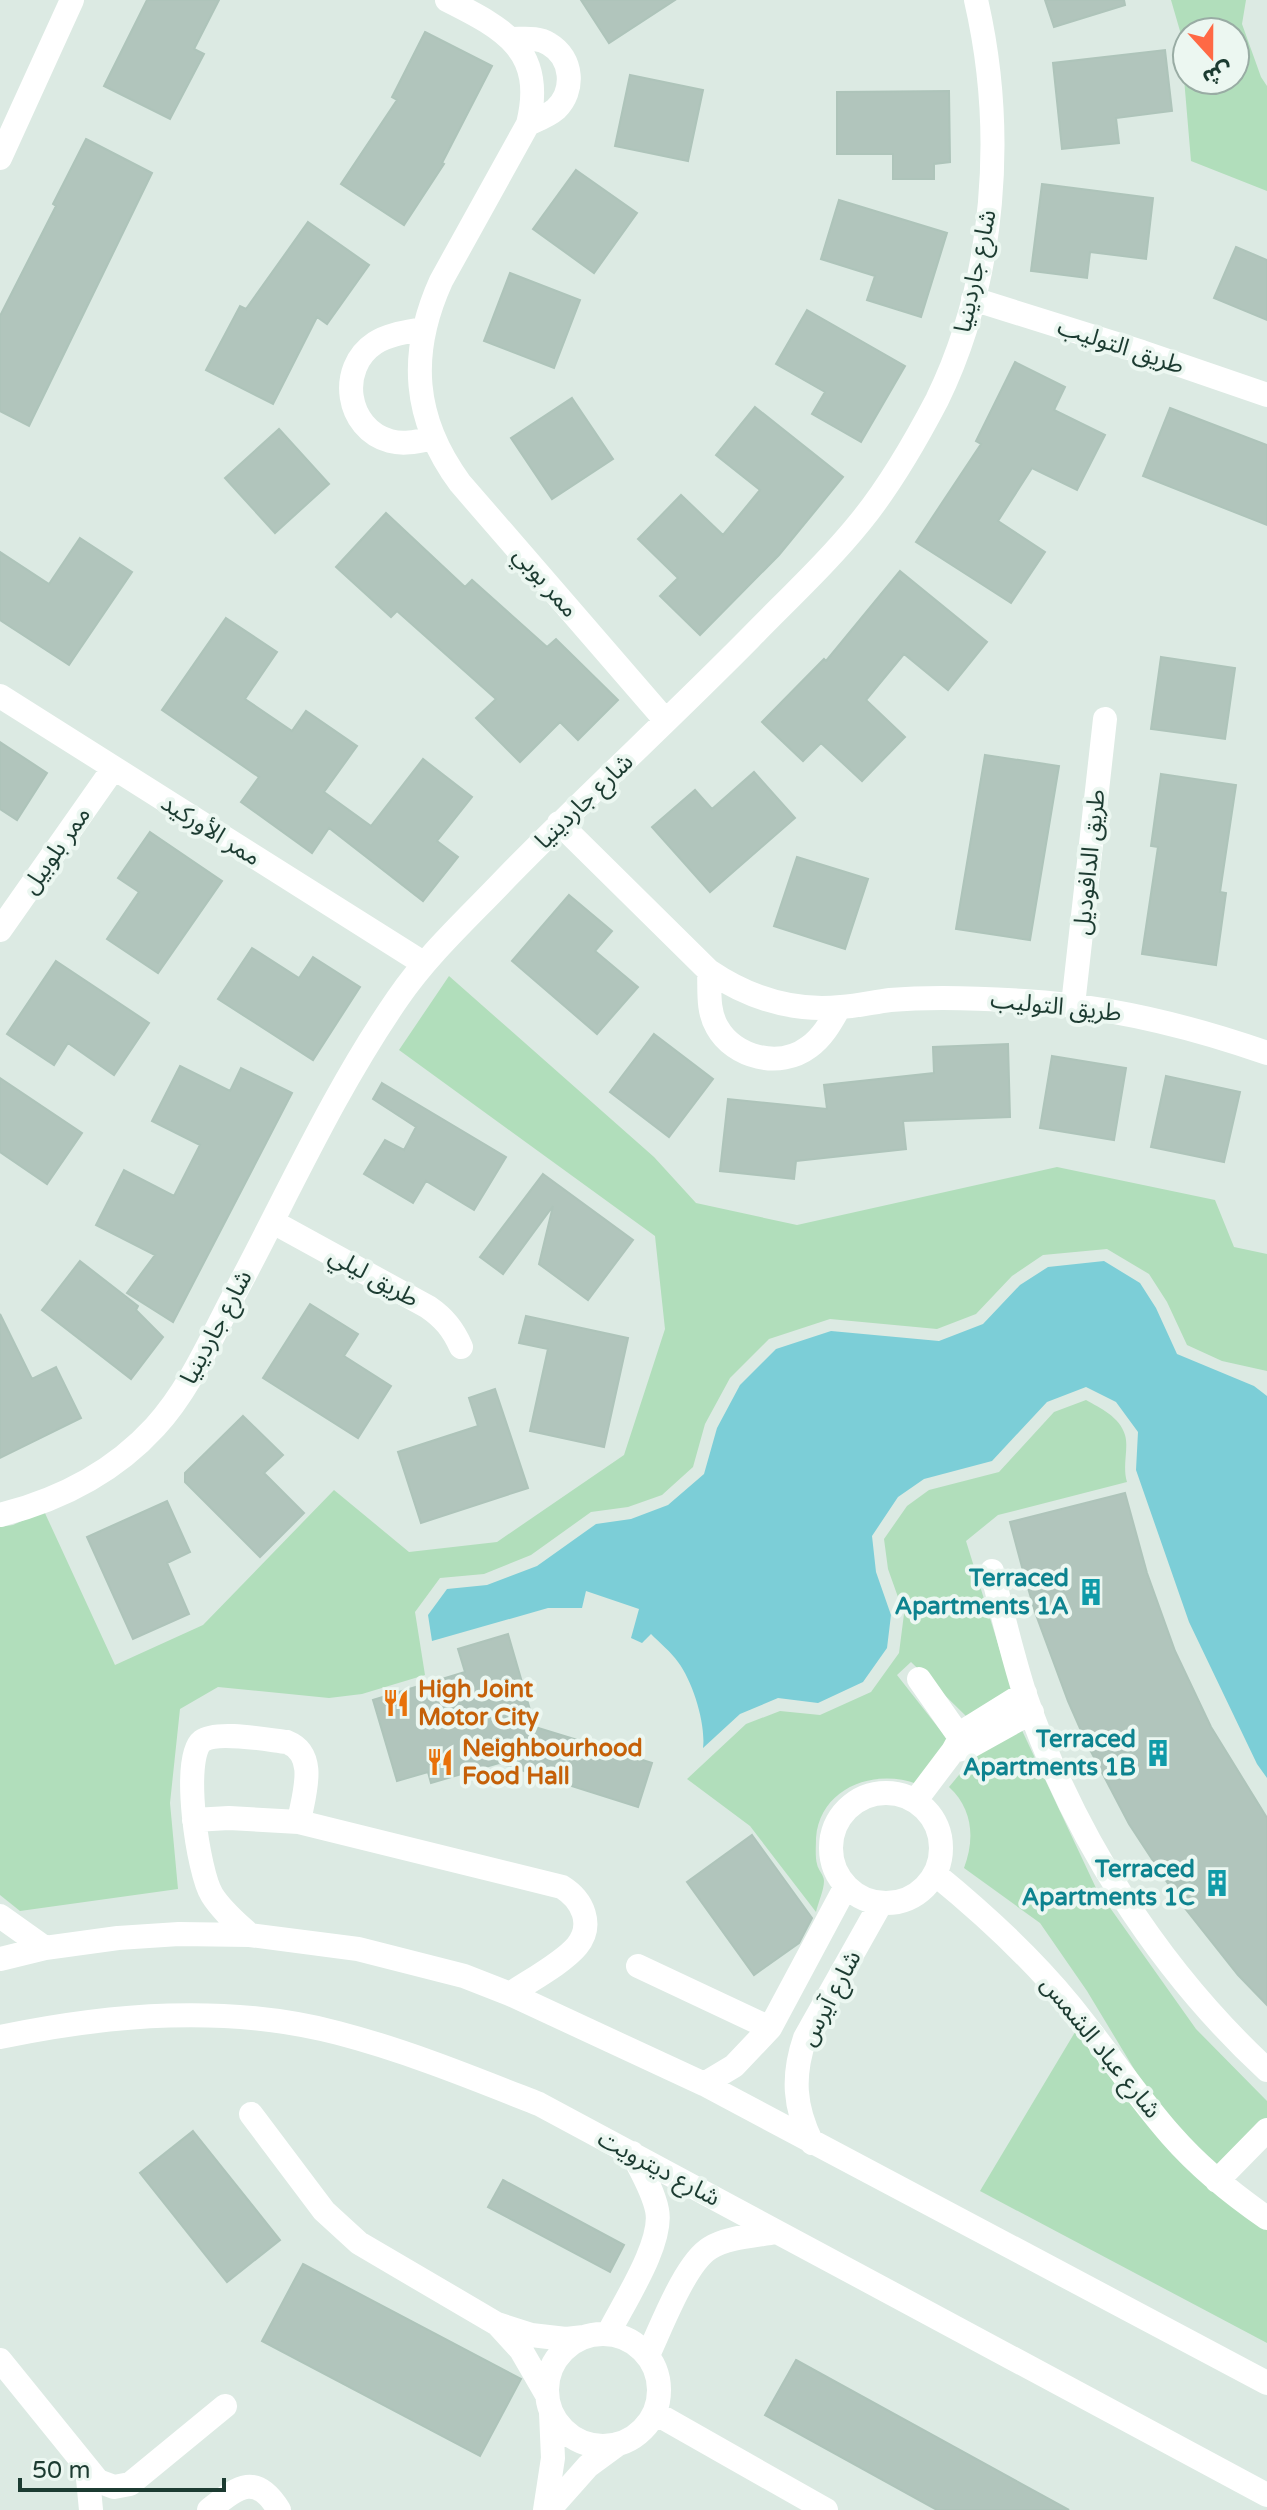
<svg xmlns="http://www.w3.org/2000/svg" width="1267" height="2510" font-family="'Varela Round','Noto Sans Arabic',sans-serif">
	<style>
		.green { fill: #b1debb; fill-rule: evenodd }
		.water { fill: #7cced7 }
		.building { fill: #b1c5bc; stroke: #aec4ba; stroke-width: 2 }
		.lines { fill: none; stroke-linecap: round; stroke-linejoin: round }
		.minor { stroke: #fff; stroke-width: 24 }
		.labels { text-anchor: middle; stroke-width: 8; stroke-linejoin: round; paint-order: stroke }
		.street-label { font-size: 24px; fill: #1c3b31; stroke: #ecf7f1 }
		.culture-label { font-size: 24px; font-weight: bold; fill: #0d838f; stroke: #ecf7f1; text-anchor: end }
		.food-label { font-size: 24px; font-weight: bold; fill: #c56008; stroke: #ecf7f1; text-anchor: start }
	</style>
	<rect width="100%" height="100%" fill="#dceae3"/>
	<path class="green" d="M1171 0H1246L1242 24 1261 77 1267 86V191L1191 161 1180 31ZM1187 32H1235V80H1187Z
		M449 976 654 1157 696 1203 797 1225 1057 1167 1215 1200 1234 1247 1267 1254V1371L1222 1361 1187 1345 1167 1302 1149 1274 1107 1249 1043 1255 1012 1276 976 1314 937 1329 830 1319 769 1339 730 1378 705 1424 693 1467 662 1495 628 1507 591 1512 531 1555 484 1574 440 1578 415 1612 425 1675 362 1694 329 1698 218 1687 180 1709 170 1803 178 1889 20 1911 0 1895V1527L13 1525 44 1511 115 1665 203 1625 334 1490 409 1552 497 1542 624 1455 665 1329 655 1236 399 1050Z
		M1086 1400C1100 1408 1120 1417 1125 1435 1129 1448 1122 1466 1127 1482L998 1515 966 1541 1012 1689 968 1718 911 1662 897 1675 948 1740 917 1784C874 1768 820 1788 816 1838 816 1846 815 1857 817 1864 818 1870 824 1875 824 1881 824 1890 818 1903 816 1912L750 1826 687 1779 746 1724 780 1711 820 1715 871 1692 899 1653 904 1614 888 1569 884 1539 907 1506 929 1490 999 1472 1054 1412Z
		M1019 1724 1096 1888 1196 2029 1267 2101V2136L1232 2180 1157 2107 1087 1991 1040 1923 964 1868C975 1839 973 1809 949 1787L992 1735Z
		M1084 2017 1267 2229V2343L980 2191Z"/>
	<path class="water" d="M1104 1261 1140 1283 1156 1308 1177 1354 1254 1386 1267 1396V1778L1257 1764 1189 1622 1136 1470 1138 1432 1116 1402 1086 1387 1047 1402 992 1461 924 1479 898 1497 872 1536 876 1572 891 1615 887 1648 863 1682 818 1703 778 1698 740 1714 703 1748C706 1724 693 1682 678 1662 671 1652 660 1643 651 1634L642 1643 631 1638 639 1609 586 1591 582 1608H548L432 1641 428 1615 447 1589 487 1585 537 1566 596 1524 631 1519 668 1505 704 1474 717 1428 740 1385 776 1349 831 1331 939 1341 983 1324 1020 1285 1048 1267Z"/>
	<path class="building" d="M147 0H219L194 49 204 54 170 119 104 86Z
		M581 0H675L609 43Z
		M1045 0H1124L1125 5 1054 27Z
		M425 32 492 66 442 163 444 164 404 225 341 184 397 100 392 97Z
		M1165 50 1172 111 1116 118 1119 143 1062 149 1053 63Z
		M630 75 703 90 688 161 615 146Z
		M949 91 950 162 934 164V179H893V154H837V92Z
		M86 139 152 173 29 426 0 411V316L56 206 53 204Z
		M576 170 637 213 594 273 533 229Z
		M1042 184 1153 198 1146 259 1090 252 1087 278 1031 271Z
		M839 200 947 233 921 317 867 300 875 276 821 259Z
		M308 222 369 265 327 324 317 317 273 404 206 370 240 306 246 309Z
		M1236 247 1267 260V320L1214 298Z
		M510 273 580 300 554 368 484 341Z
		M807 310 905 366 861 442 812 414 825 392 776 364Z
		M1015 362 1065 387 1054 410 1105 435 1077 490 1032 468 998 521 1045 552 1011 603 916 542 981 444 976 441Z
		M572 398 613 459 552 499 511 438Z
		M755 407 843 477 779 555 700 635 660 596 678 578 638 539 681 495 723 535 760 490 716 455Z
		M1170 408 1267 445V525L1143 476Z
		M279 429 329 484 275 533 225 478Z
		M386 513 465 587 472 580 547 647 556 639 618 700 578 740 560 722 520 762 476 718 496 699 397 611 391 617 336 567Z
		M80 538 132 572 69 665 0 620V552L49 584Z
		M900 571 987 642 948 690 904 654 866 700 905 737 862 781 821 743 803 761 762 722 824 659 826 661Z
		M226 618 277 652 245 699 292 731 306 711 357 746 324 792 371 826 423 759 472 797 437 841 458 857 423 901 329 828 312 853 241 802 259 777 162 710Z
		M1161 657 1235 668 1225 739 1151 729Z
		M0 742 47 773 17 820 0 809Z
		M985 755 1059 766 1030 940 956 929Z
		M754 772 795 818 710 892 652 827 695 790 712 809Z
		M1161 774 1236 785 1220 892 1226 893 1216 965 1142 954 1158 847 1151 846Z
		M150 832 222 881 158 973 107 939 139 892 118 878Z
		M797 857 868 879 845 949 774 926Z
		M569 895 612 931 595 951 638 987 597 1034 512 961Z
		M252 948 299 978 313 957 360 987 313 1060 218 999Z
		M56 961 149 1023 114 1075 68 1043 54 1065 7 1034Z
		M654 1034 713 1079 669 1137 610 1092Z
		M1008 1044 1010 1117 903 1121 906 1149 796 1161 794 1179 720 1171 728 1099 827 1109 824 1085 934 1073 933 1047Z
		M1052 1056 1126 1068 1114 1140 1040 1128Z
		M180 1066 230 1091 241 1068 292 1093 173 1322 127 1293 155 1255 96 1225 124 1170 174 1196 200 1145 152 1121Z
		M1166 1076 1240 1092 1224 1162 1151 1147Z
		M0 1078 82 1133 47 1184 0 1152Z
		M382 1083 506 1157 474 1210 426 1181 413 1203 364 1174 385 1140 404 1150 416 1127 373 1099Z
		M543 1174 633 1240 588 1300 539 1264 553 1206 503 1274 480 1257Z
		M80 1261 138 1306 136 1310 163 1337 131 1379 42 1310Z
		M310 1304 358 1334 344 1356 391 1386 358 1438 263 1378Z
		M0 1314 32 1379 56 1367 81 1418 0 1458Z
		M526 1316 628 1338 604 1447 530 1431 548 1349 519 1343Z
		M495 1389 528 1488 421 1523 398 1452 478 1426 469 1398Z
		M243 1416 283 1455 264 1473 304 1513 260 1557 185 1482V1473Z
		M1125 1493 1147 1573 1175 1651 1211 1727 1267 1818V2005L1238 1975 1180 1902 1129 1824 1086 1742 1068 1701 1035 1612 1022 1567 1010 1522Z
		M167 1501 190 1552 167 1563 189 1614 133 1639 87 1537Z
		M508 1634 535 1727 652 1763 638 1807 499 1763 431 1783 428 1772 397 1781 373 1700 465 1672 458 1649Z
		M752 1835 812 1918 799 1943 754 1975 687 1882Z
		M193 2131 280 2240 227 2282 140 2173Z
		M503 2180 624 2245 610 2272 488 2207Z
		M303 2264 521 2379 480 2456 262 2341Z
		M796 2360 1069 2510H937L765 2415Z"/>
	<g class="lines">
		<path class="minor" d="M447 0C505 29 546 51 528 124L441 281C408 354 413 419 460 483L666 721
			M512 39C525 39 538 37 549 44 573 58 575 91 556 109 548 116 537 120 528 124
			M0 158 72 0
			M973 299 1142 352 1267 395
			M423 329C407 332 389 334 375 343 337 368 346 429 390 441 405 445 419 441 434 438
			M0 696 423 963
			M559 823 709 971C749 998 793 1012 841 1007 858 1006 874 1002 890 1000 934 996 980 998 1024 1001 1108 1006 1187 1025 1267 1053
			M0 930 113 769
			M709 971C710 989 707 1010 717 1027 734 1058 780 1069 809 1047 823 1037 831 1022 839 1008
			M1073 1005 1105 719
			M273 1222 428 1307C444 1318 453 1329 461 1347
			M0 1515C59 1500 113 1473 155 1427 189 1390 210 1341 233 1297 287 1196 333 1092 398 998 429 953 469 917 506 878 586 796 670 719 750 638 788 599 828 562 861 521 891 484 915 442 937 400 996 279 1006 130 976 0
			M992 1571C1002 1613 1012 1654 1025 1695 1073 1836 1158 1969 1267 2070
			M919 1679 959 1736
			M953 1751 969 1747 1032 1712
			M831 1848a55 55 0 1 1 110 0a55 55 0 1 1-110 0Z
			M916 1800 953 1751 964 1731 1025 1693
			M194 1820 229 1818 299 1822 562 1887C583 1900 594 1925 577 1946 563 1963 529 1981 510 1994
			M935 1874C984 1914 1030 1956 1070 2005 1105 2048 1135 2094 1171 2135 1199 2167 1232 2194 1267 2218
			M0 1916 45 1948
			M250 1935C237 1923 222 1911 212 1895 198 1873 181 1757 202 1741 217 1730 268 1740 287 1742 319 1755 303 1796 299 1822
			M0 1959 45 1948 118 1938 179 1934 250 1935 358 1949 464 1976 510 1994 704 2084 1267 2383
			M638 1966 770 2028
			M0 2037C111 2014 227 2004 338 2033 407 2051 473 2078 539 2104L1267 2495
			M704 2084 734 2066 770 2028 846 1886
			M251 2114 324 2211 359 2243 497 2324 531 2335 566 2339 584 2337
			M812 2143C794 2107 792 2076 805 2038L881 1903
			M1217 2181 1267 2130
			M499 2326 521 2350 547 2395
			M547 2390a56 56 0 1 1 112 0a56 56 0 1 1-112 0Z
			M608 2334C623 2304 664 2242 657 2210 653 2190 641 2171 632 2153
			M648 2355C661 2328 685 2263 710 2248 728 2237 755 2236 776 2232
			M0 2360 98 2481 114 2487 130 2484 225 2406
			M655 2413 826 2510
			M87 2468 91 2510
			M209 2510C237 2488 255 2471 279 2510
			M545 2510 553 2458 551 2413
			M549 2510 588 2466 618 2444"/>
	</g>
	<defs>
		<g id="building-bare" transform="scale(2.16)"><path d="M-4-6H4V6H1V3H-1V6H-4ZM-2.5-4.3h1.7v1.8h-1.7ZM.8-4.3h1.7v1.8H.8ZM-2.5-1h1.7V.8h-1.7ZM.8-1h1.7V.8H.8Z" fill="#0f9aa8" stroke="#ecf7f1" stroke-width="2.5" paint-order="stroke"/></g>
		<g id="restaurant-bare" transform="scale(2.16)"><path d="M-5-6h1v4h1v-4h1v4h1v-4h1v5L-1.5 .5V6h-2V.5L-5-1ZM5-6V6H3V1.5H1.5Q1.5-4 5-6Z" fill="#e8710a" stroke="#ecf7f1" stroke-width="2.5" paint-order="stroke"/></g>
	</defs>
	<g fill-rule="evenodd">
		<use href="#building-bare" x="1091" y="1592"/>
		<use href="#restaurant-bare" x="396" y="1703"/>
		<use href="#building-bare" x="1158" y="1753"/>
		<use href="#restaurant-bare" x="440" y="1762"/>
		<use href="#building-bare" x="1217" y="1883"/>
	</g>
	<g class="labels">
		<g class="street-label">
			<text transform="translate(975 271) rotate(-78)" y="8">شارع جاردينيا</text>
			<text transform="translate(1121 346) rotate(18)" y="8">طريق التوليب</text>
			<text transform="translate(546 582) rotate(49)" y="8">ممر بوبي</text>
			<text transform="translate(584 801) rotate(-44)" y="8">شارع جاردينيا</text>
			<text transform="translate(211 830) rotate(32)" y="8">ممر الأوركيد</text>
			<text transform="translate(56 850) rotate(-55)" y="8">ممر بلوبيل</text>
			<text transform="translate(1089 862) rotate(-84)" y="8">طريق الدافوديل</text>
			<text transform="translate(1056 1006) rotate(6)" y="8">طريق التوليب</text>
			<text transform="translate(374 1277) rotate(29)" y="8">طريق ليلي</text>
			<text transform="translate(216 1327) rotate(-62)" y="8">شارع جاردينيا</text>
			<text transform="translate(830 1998) rotate(-62)" y="8">شارع آيرس</text>
			<text transform="translate(1101 2047) rotate(51)" y="8">شارع عباد الشمس</text>
			<text transform="translate(659 2168) rotate(28)" y="8">شارع ديترويت</text>
		</g>
		<g class="culture-label">
			<text x="1069" y="1586">Terraced<tspan x="1069" dy="28">Apartments 1A</tspan></text>
			<text x="1136" y="1747">Terraced<tspan x="1136" dy="28">Apartments 1B</tspan></text>
			<text x="1195" y="1877">Terraced<tspan x="1195" dy="28">Apartments 1C</tspan></text>
		</g>
		<g class="food-label">
			<text x="418" y="1697">High Joint<tspan x="418" dy="28">Motor City</tspan></text>
			<text x="462" y="1756">Neighbourhood<tspan x="462" dy="28">Food Hall</tspan></text>
		</g>
	</g>
	<g transform="translate(1211 56) rotate(159)"><circle r="38" fill="#ecf7f1" stroke="#99aca4" stroke-width="2"/>
	<path d="M0-6L14 30L0 20L-14 30Z" fill="#ff6945"/>
	<text y="-12" font-size="22" font-weight="bold" text-anchor="middle" fill="#1c3b31">ش</text>
	</g>
	<path d="M20 2478v12h204v-12" fill="none" stroke="#1c3b31" stroke-width="4"/>
	<text x="32" y="2478" font-size="24" fill="#1c3b31" stroke="#ecf7f1" stroke-width="6" paint-order="stroke">50 m</text>
</svg>
